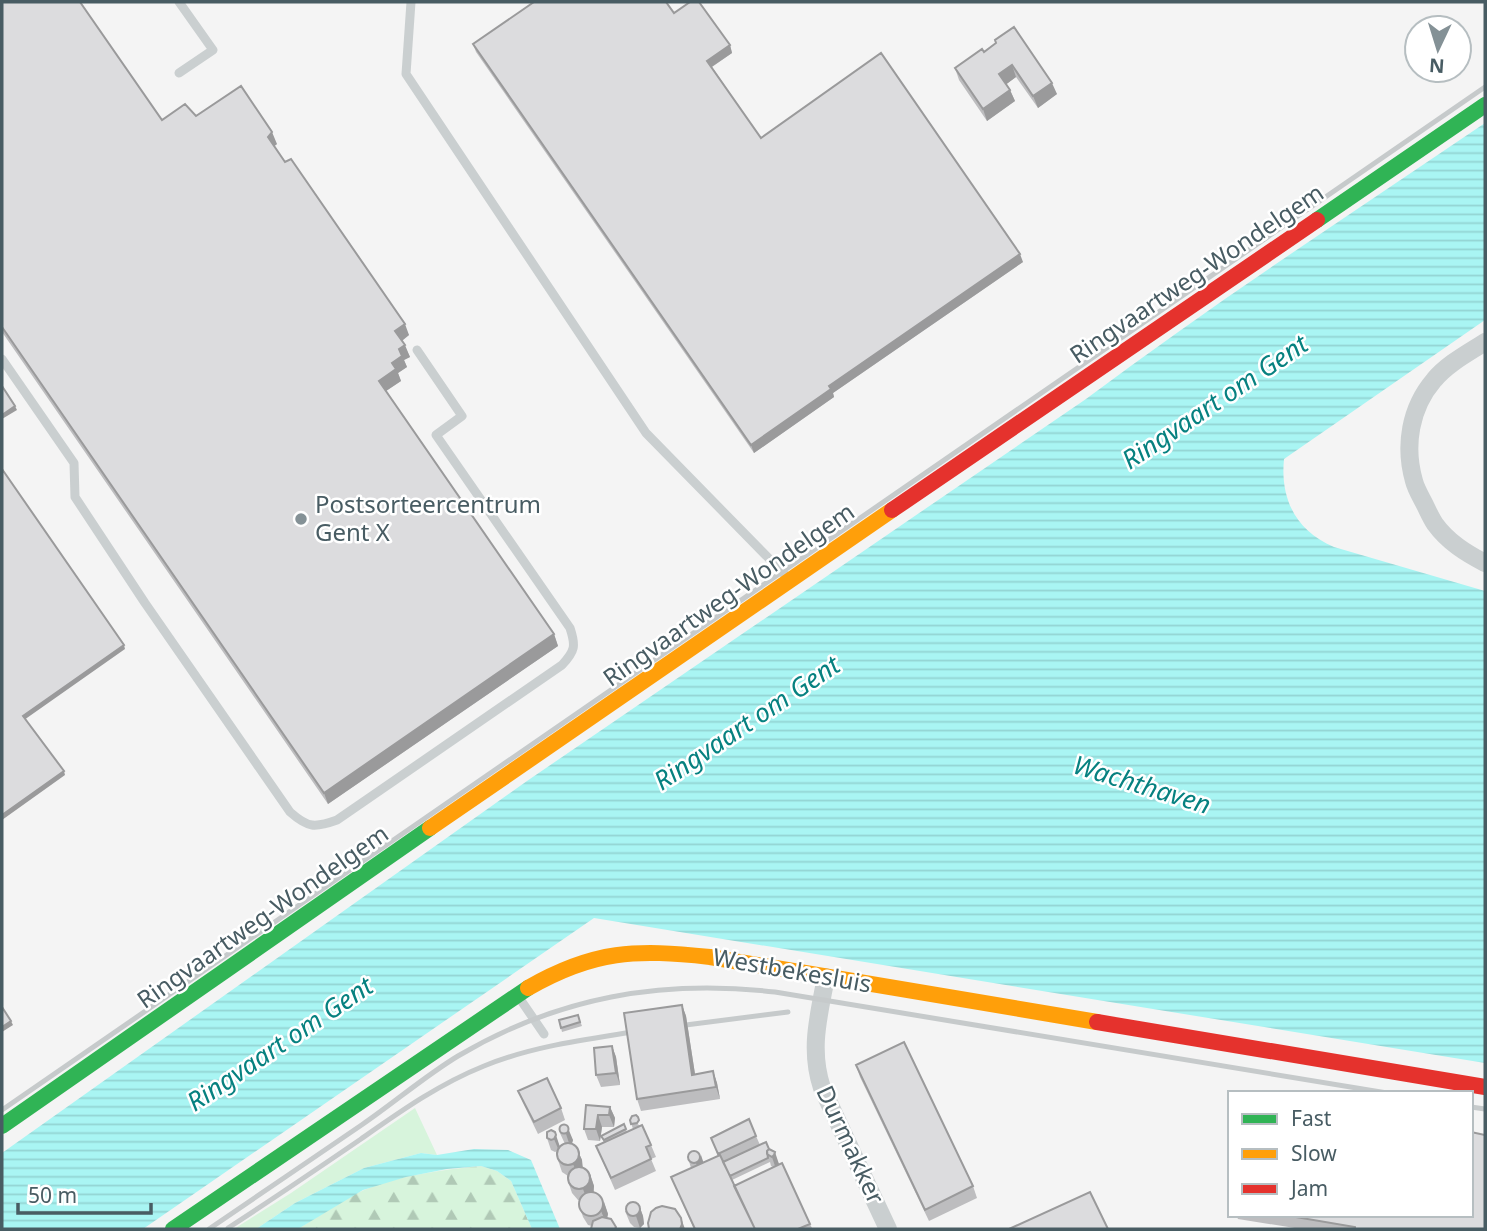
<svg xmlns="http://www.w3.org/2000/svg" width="1487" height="1231" font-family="'Noto Sans',sans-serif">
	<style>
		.green { fill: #d7f4dc }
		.forest { fill: url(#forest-firs) }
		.water { fill: url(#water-rules) }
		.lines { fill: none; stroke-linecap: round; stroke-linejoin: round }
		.lane { stroke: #cacfd0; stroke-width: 9 }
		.street { stroke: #cacfd0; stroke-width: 18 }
		.fast { stroke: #30b455; stroke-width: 16 }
		.slow { stroke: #ff9f0a; stroke-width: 16 }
		.jam { stroke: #e5322d; stroke-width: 16 }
		.rail { stroke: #c6cacb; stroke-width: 5 }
		.wall { fill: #bdbdbf; fill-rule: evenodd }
		.shaded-wall { fill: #9a9a9b }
		.building { fill: #dcdcde; stroke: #9a9a9b; stroke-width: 2 }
		.poi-dot { fill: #849196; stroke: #fff; stroke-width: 2.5 }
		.labels { text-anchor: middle; stroke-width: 5; stroke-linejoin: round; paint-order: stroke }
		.street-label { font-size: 24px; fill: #485c63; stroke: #fff }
		.poi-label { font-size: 24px; fill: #485c63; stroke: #fff; text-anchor: start }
		.water-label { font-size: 26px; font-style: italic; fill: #068180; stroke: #fff }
	</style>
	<defs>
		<pattern id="forest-firs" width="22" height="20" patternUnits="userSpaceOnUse" patternTransform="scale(1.75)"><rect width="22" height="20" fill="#d7f4dc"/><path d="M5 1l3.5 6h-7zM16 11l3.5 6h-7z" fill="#b0c9b6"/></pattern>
		<pattern id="water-rules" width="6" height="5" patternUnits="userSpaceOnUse" patternTransform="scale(1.75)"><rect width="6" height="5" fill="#a9f5f3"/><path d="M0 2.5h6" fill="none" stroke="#93d4d3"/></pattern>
	</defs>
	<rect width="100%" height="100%" fill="#f4f4f4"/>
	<path class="green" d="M415 1108 437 1155 421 1153 364 1168 295 1203 256 1229H234L291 1193Z"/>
	<path class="forest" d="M481 1166 497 1171 511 1181 532 1229H298C319 1216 341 1200 364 1190 400 1175 441 1170 481 1166Z"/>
	<path class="water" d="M1485 123V320L1284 459C1280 499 1296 531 1334 547L1485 591V1063L594 918 143 1229H2V1153L527 781 1086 399C1215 302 1351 214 1485 123Z
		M474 1149 508 1150 531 1160 560 1229H532L511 1181 497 1171 481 1166 447 1169 406 1177 363 1190 298 1229H256L295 1203 364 1168 421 1153 437 1155Z"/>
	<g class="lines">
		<path class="lane" d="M411 2 406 74 646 433 789 579
			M179 73 213 50 179 2
			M2 359 74 463 75 497 145 603 290 812C308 828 315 828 337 820L562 665C575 651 576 646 570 628L436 435 462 416 417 350
			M518 996 544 1034"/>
		<path class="street" d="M1485 342C1468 353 1447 364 1434 380 1410 408 1404 446 1414 481 1416 489 1421 497 1425 505 1428 511 1431 518 1435 524 1448 542 1466 553 1485 563
			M826 977C819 1015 809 1049 822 1088L888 1229"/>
		<path class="fast" d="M1317 220 1485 105
			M2 1126 430 828
			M173 1229 528 988"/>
		<path class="slow" d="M430 828 892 510
			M528 988C594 950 636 949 710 957L1097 1022"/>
		<path class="jam" d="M892 510 1317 220
			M1097 1022 1485 1087"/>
		<path class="rail" d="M670 1027 788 1012
			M1471 1107 1485 1109
			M2 1110 1485 87
			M228 1228C273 1199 317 1169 361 1139 401 1111 439 1084 484 1066 535 1045 591 1039 645 1030
			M209 1229C260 1194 312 1159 363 1124 395 1102 425 1076 458 1056 558 997 661 979 775 992L1387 1093"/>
	</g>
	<path class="wall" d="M2 2 162 120 196 116 277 144 274 146 409 335 402 341 410 357 404 360 407 367 398 373 401 381 386 391 554 634 558 646 328 804 2 332Z
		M674 13 730 45 732 53 712 67 761 138 1023 262 833 393 834 397 754 453 476 52 473 44Z
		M995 40 1057 94 1038 108 1016 77 1006 84 1010 90 1015 101 987 121 959 80 955 68 984 52 996 43Z
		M682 1005 686 1016 695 1074 713 1071 717 1083 720 1099 641 1111 637 1099Z
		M578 1015 582 1026 562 1032 559 1020Z
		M612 1046 616 1057 620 1085 601 1087 596 1075Z
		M856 1065 973 1186 977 1198 929 1221 860 1077Z
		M518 1091 561 1108 565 1120 538 1134 523 1103Z
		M586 1105 610 1107 615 1118 614 1127H602L600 1141 588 1140 584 1129Z
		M630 1120 641 1126 651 1145 656 1157 651 1159 656 1171 615 1190 596 1146 604 1143 601 1136 624 1124 627 1132 633 1129Z
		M559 1127 573 1140 572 1144 577 1149 582 1160V1167L590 1174 594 1186V1192L604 1202 608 1214 607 1218 617 1229H591L592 1226 588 1225 583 1217 579 1205 580 1200H578L572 1193 568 1181V1176L562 1172 558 1160 557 1151 555 1152 551 1150 547 1138 551 1130 560 1147 565 1144 559 1131Z
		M756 1136 760 1145 770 1149 779 1164 812 1228 808 1229H694L671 1177 691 1168 688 1158 703 1162 718 1156 711 1138ZM770 1162 771 1166 773 1167 734 1186 732 1180Z
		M639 1205 643 1216 644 1224 640 1228 634 1227 630 1223 625 1211Z
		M1236 1215H1471L1485 1229H1301L1238 1219Z"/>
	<path class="shaded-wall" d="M730 45 732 53 710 68 707 61Z
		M1012 65 1016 77 1004 86 999 74Z
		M1052 83 1057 94 1038 108 1033 96Z
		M1010 90 1015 101 987 121 983 109Z
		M272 132 277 144 272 148 268 137Z
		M1020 254 1023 262 833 393 834 397 754 453 751 445 829 386Z
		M405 324 409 335 399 343 395 331Z
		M405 345 410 357 404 360 407 367 398 373 401 381 383 393 379 381 392 363 399 349Z
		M15 406 17 410 2 419V415Z
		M554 634 558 646 328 804 324 793Z
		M124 645 125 649 24 720 23 716Z
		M64 771 65 775 2 820V815Z
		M682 1005 686 1016 697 1087 692 1075Z
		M11 1021 13 1025 2 1032V1027Z
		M612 1046 616 1057 620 1085 616 1073Z
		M713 1071 717 1083 720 1099 716 1087Z
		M610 1107 615 1118 614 1127 609 1115Z
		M598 1115 602 1127 600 1141 596 1129Z
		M568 1128 573 1140 572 1143 570 1146 566 1134Z
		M556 1135 560 1147 559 1151 554 1139Z
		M577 1149 582 1160 583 1169 578 1176 573 1164Z
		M775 1152 779 1164V1167L776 1169 772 1157Z
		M701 1155 705 1167 700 1175 696 1163Z
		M590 1174 594 1186 593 1195 587 1200 583 1189Z
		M604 1202 608 1214 606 1223 601 1211Z
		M639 1205 643 1216 644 1224 640 1228 636 1216Z
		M681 1218 685 1229H680Z"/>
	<path class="building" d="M2 2H80L162 120 185 104 196 116 241 86 272 132 268 137 285 162 291 159 405 324 395 331 405 345 399 349 402 356 392 363 396 369 379 381 554 634 324 793 2 327Z
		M534 2H666L674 13 690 2H699L730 45 707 61 761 138 881 53 1020 254 829 386 831 389 751 445 473 44Z
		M1014 27 1052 83 1033 96 1012 65 999 74 1010 90 983 109 955 68 982 49 984 52 996 43 995 40Z
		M2 386 15 406 2 415Z
		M2 469 124 645 23 716 64 771 2 815Z
		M682 1005 692 1075 713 1071 716 1087 637 1099 624 1013Z
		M2 1007 11 1021 2 1027Z
		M578 1015 580 1022 561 1028 559 1020Z
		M904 1042 973 1186 925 1210 856 1065Z
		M612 1046 616 1073 596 1075 594 1048Z
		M547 1078 561 1108 534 1122 518 1091Z
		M586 1105 610 1107 609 1115H598L596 1129H584Z
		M636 1115 638 1117 639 1120 637 1123 631 1124 630 1120 632 1116Z
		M749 1119 756 1136 718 1154 711 1138Z
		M624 1124 626 1129 604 1140 601 1136Z
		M559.5 1129a4.5 4.5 0 1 1 9 0a4.5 4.5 0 1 1-9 0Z
		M642 1125 651 1145 646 1147 651 1159 611 1178 596 1146Z
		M551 1130 555 1132 556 1135 554 1139 551 1140 547 1138V1132Z
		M1471 1132 1485 1135V1229H1355V1227L1284 1215H1471Z
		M766 1142 769 1149 767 1151 768 1158 730 1176 723 1162Z
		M557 1154a11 11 0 1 1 22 0a11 11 0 1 1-22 0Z
		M769 1149 775 1152 774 1155 772 1157 767 1154V1151Z
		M688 1157a6 6 0 1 1 12 0a6 6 0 1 1-12 0Z
		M720 1155 755 1229H695L671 1177Z
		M782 1163 810 1224 798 1229H755L734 1186Z
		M568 1178a11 11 0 1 1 22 0a11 11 0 1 1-22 0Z
		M1090 1192 1108 1229H1009Z
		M579 1204a12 12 0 1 1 24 0a12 12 0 1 1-24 0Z
		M626 1209a7 7 0 1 1 14 0a7 7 0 1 1-14 0Z
		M662 1206 675 1209 681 1218 682 1224 680 1229H649L648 1223 651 1212 656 1208Z
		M602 1217 611 1219 616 1227 615 1229H591L593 1221Z"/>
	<circle class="poi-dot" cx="301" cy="519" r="7"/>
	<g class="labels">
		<g class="street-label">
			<text transform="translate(1197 274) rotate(-34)" y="8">Ringvaartweg-Wondelgem</text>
			<text transform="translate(729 595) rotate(-35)" y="8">Ringvaartweg-Wondelgem</text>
			<text transform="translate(263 917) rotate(-35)" y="8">Ringvaartweg-Wondelgem</text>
			<text transform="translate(792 971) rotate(10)" y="8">Westbekesluis</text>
			<text transform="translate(850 1145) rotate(65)" y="8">Durmakker</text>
		</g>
		<g class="poi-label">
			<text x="315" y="513">Postsorteercentrum<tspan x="315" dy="28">Gent X</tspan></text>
		</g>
		<g class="water-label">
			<text transform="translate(1215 402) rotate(-34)" y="9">Ringvaart om Gent</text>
			<text transform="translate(747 723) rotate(-34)" y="9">Ringvaart om Gent</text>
			<text transform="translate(1142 785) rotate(17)" y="9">Wachthaven</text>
			<text transform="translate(280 1044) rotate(-34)" y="9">Ringvaart om Gent</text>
		</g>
	</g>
	<rect width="1487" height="1231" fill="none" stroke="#485c63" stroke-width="7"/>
	<rect x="1228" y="1091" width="245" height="126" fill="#ffffff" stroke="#b6bec1" stroke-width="2"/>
	<rect x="1242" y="1114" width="35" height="10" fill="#30b455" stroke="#b6bec1" stroke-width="2"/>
	<text x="1291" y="1126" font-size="21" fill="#485c63">Fast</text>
	<rect x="1242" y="1149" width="35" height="10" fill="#ff9f0a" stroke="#b6bec1" stroke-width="2"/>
	<text x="1291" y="1161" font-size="21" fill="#485c63">Slow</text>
	<rect x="1242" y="1184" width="35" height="10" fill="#e5322d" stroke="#b6bec1" stroke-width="2"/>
	<text x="1291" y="1196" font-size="21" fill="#485c63">Jam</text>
	<g transform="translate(1438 49) rotate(184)"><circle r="33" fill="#ffffff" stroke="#b6bec1" stroke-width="2"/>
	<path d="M0-5L12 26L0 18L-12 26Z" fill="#849196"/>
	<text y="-10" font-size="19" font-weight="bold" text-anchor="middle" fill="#485c63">N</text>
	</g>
	<path d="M18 1203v10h133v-10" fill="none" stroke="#485c63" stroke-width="3.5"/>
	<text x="28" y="1203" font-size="21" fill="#485c63" stroke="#ffffff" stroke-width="5" paint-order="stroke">50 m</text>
</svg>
